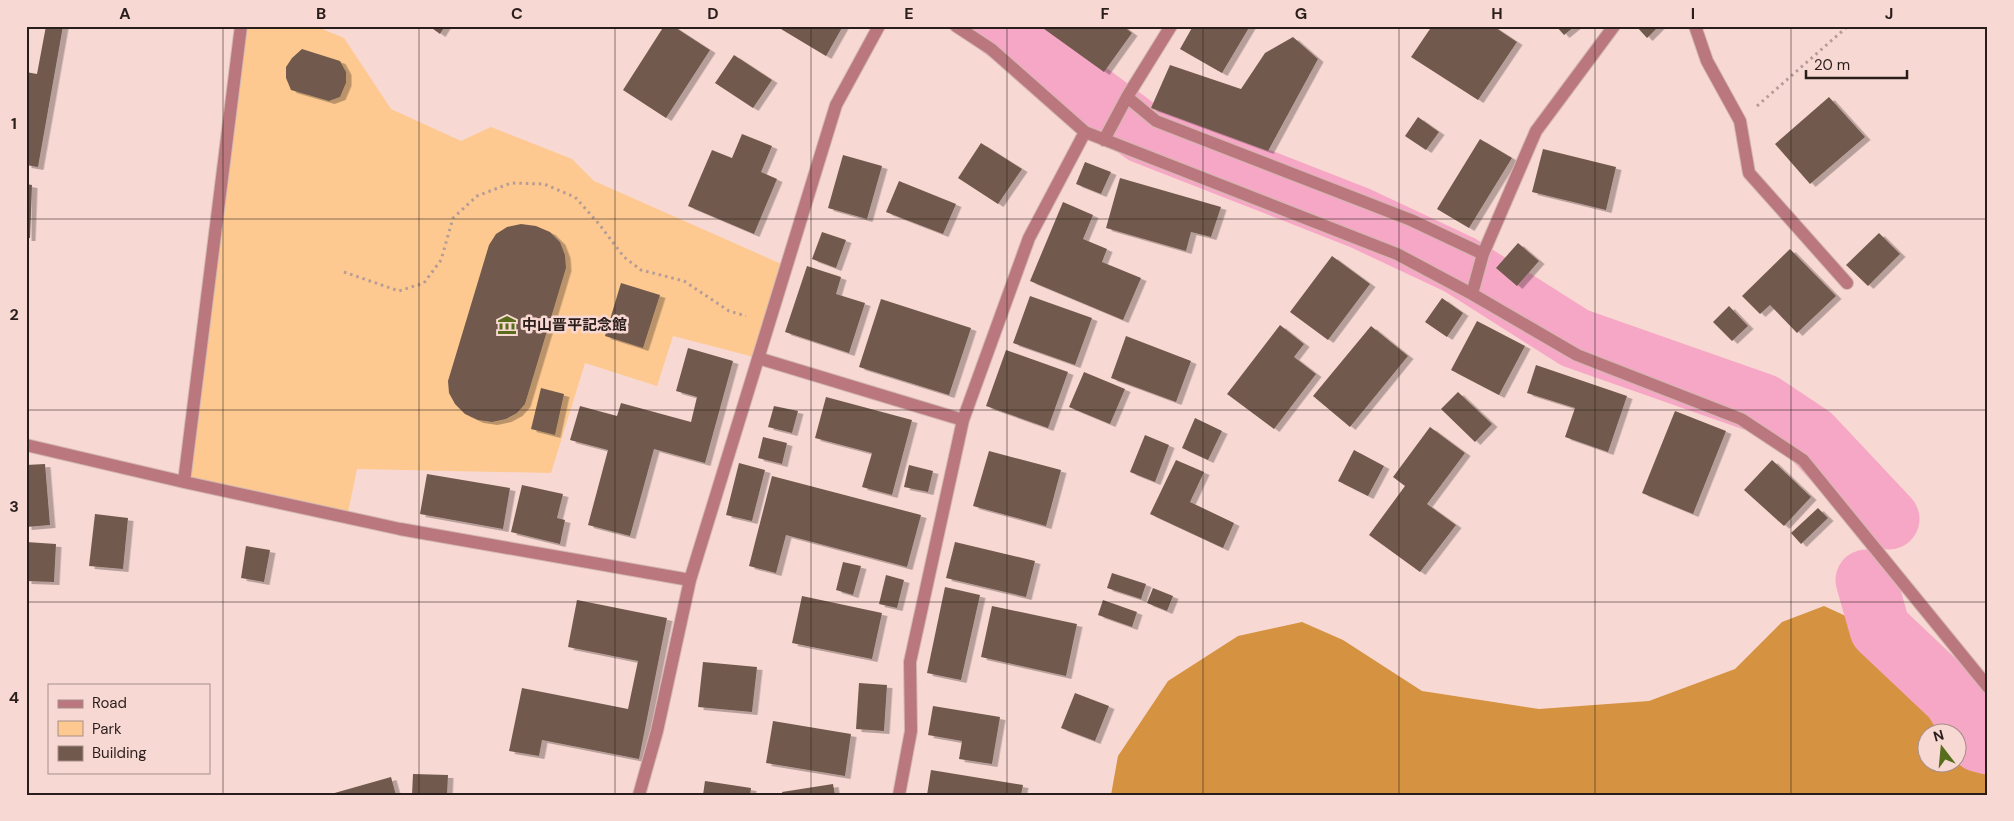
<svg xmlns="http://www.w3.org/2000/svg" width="2014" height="821" font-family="'DM Sans','Noto Sans JP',sans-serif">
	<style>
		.green { fill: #fdc990 }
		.forest { fill: #d59241 }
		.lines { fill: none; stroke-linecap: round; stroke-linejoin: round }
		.river { stroke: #f6a7c5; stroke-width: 61 }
		.building { fill: #715a4d; filter: url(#shadow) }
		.minor-casing { stroke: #d3b7b1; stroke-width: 14 }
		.path { stroke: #b59c97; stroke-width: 3; stroke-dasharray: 2.5 4; stroke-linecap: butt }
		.minor { stroke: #ba787e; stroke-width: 12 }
		.grid { fill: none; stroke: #2a1e1c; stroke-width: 1; stroke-opacity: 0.55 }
		.labels { text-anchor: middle; stroke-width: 5; stroke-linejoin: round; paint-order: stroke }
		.poi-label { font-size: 15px; font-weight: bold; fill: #2a1e1c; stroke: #f8d8d2; text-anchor: start }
		.neatline { fill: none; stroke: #2a1e1c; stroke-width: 2 }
		.grid-label { font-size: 16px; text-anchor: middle; font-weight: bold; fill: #2a1e1c }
	</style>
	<defs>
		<filter id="shadow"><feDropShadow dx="5.5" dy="3" stdDeviation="0" flood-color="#0004"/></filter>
	</defs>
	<rect width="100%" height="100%" fill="#f8d8d2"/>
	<path class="green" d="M241 26H315L344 38 391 109 461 141 491 127 572 159 594 181 786 266 758 358 673 336 657 386 585 363 551 473 357 469 347 517 184 482Z"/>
	<path class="forest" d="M1824 606 1861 623 1904 680 1935 711 1950 733 1926 734V764H1956L1957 744 1964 755 1988 762V795H1111L1118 756 1168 681 1238 636 1302 622 1343 640 1422 691 1539 709 1649 701 1735 669 1782 622Z"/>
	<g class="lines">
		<path class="river" d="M999 26 1143 133 1360 218 1460 265 1575 338 1763 404 1811 436 1889 519
			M1866 580 1880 629 1953 698 1980 742 1988 744"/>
	</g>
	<path class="building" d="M46 26H63L38 167 26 165V72L37 74Z
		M429 26H445L440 34Z
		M664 26H673L710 50 666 118 623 90Z
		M776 26H843L826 56Z
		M1040 26H1123L1132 33 1104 72Z
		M1193 26H1250L1222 73 1180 49Z
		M1432 26H1493L1517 42 1478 100 1411 57Z
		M1556 26H1575L1564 35Z
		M1636 26H1659L1647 38Z
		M1293 37 1318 59 1268 151 1151 108 1170 65 1241 89 1265 53Z
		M302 49 340 61 346 72V83L340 97 329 101 291 90 286 78V67L292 58Z
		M734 55 772 80 753 108 715 83Z
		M1829 97 1865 137 1810 184 1775 144Z
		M1418 117 1439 132 1426 150 1405 136Z
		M742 134 772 146 761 172 777 179 754 234 688 206 712 150 732 158Z
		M1480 139 1512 158 1469 228 1437 209Z
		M981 143 1022 169 998 204 958 178Z
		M1543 149 1616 167 1606 210 1532 192Z
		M843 155 882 166 867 219 828 208Z
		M1085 162 1111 172 1101 194 1076 184Z
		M1120 178 1221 207 1211 237 1191 232 1186 251 1106 228Z
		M899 181 956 204 943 234 886 212Z
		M26 184 32 185 30 238H26Z
		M1063 202 1093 215 1083 239 1107 249 1102 262 1141 278 1123 320 1030 281Z
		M521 224 536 226 550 232 560 242 565 255 566 268 525 404 517 413 506 419 492 422 478 420 465 414 455 404 449 393 448 381 489 245 496 234 507 227Z
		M822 232 846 240 836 268 812 259Z
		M1879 233 1900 254 1868 286 1846 265Z
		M1518 243 1539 261 1517 286 1496 268Z
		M1790 249 1836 296 1797 333 1770 305 1760 314 1742 296Z
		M1332 256 1370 284 1328 340 1290 312Z
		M807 266 841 277 836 294 865 303 849 353 785 332Z
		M621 283 660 295 643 348 605 336Z
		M1030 296 1092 318 1075 365 1013 343Z
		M1442 298 1463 313 1447 337 1425 322Z
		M881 299 971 328 949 395 859 367Z
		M1729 306 1748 326 1732 341 1713 322Z
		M1477 321 1525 346 1499 395 1451 370Z
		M1280 325 1304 344 1294 357 1316 374 1274 429 1227 394Z
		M1371 326 1408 356 1350 427 1313 396Z
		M1126 336 1191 361 1176 402 1111 378Z
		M688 348 733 361 705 463 654 449 630 536 588 525 608 450 570 440 580 406 617 416 621 403 691 422 697 397 676 391Z
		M1006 350 1068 372 1048 428 986 406Z
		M1536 365 1627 396 1608 452 1565 437 1575 408 1527 393Z
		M1084 372 1125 389 1110 424 1069 407Z
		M541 388 564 394 555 435 531 429Z
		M1458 392 1492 424 1475 442 1441 409Z
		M826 397 912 420 892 495 862 487 872 453 815 438Z
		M774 406 798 411 792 433 768 427Z
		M1675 411 1726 431 1693 514 1642 493Z
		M1195 418 1222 431 1208 460 1182 448Z
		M1430 427 1465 453 1427 504 1456 525 1420 572 1369 535 1405 486 1393 477Z
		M1145 435 1169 445 1155 482 1130 472Z
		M763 437 787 443 782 464 758 458Z
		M1354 450 1384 466 1368 496 1338 481Z
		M989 451 1061 470 1046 526 973 506Z
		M1176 460 1204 472 1190 502 1234 523 1223 548 1150 514Z
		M1772 460 1811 497 1784 526 1744 490Z
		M739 463 765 470 752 521 726 515Z
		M45 464 50 525 26 527V465Z
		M909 465 933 471 928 492 904 487Z
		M427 474 510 488 503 529 420 514Z
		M772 476 921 515 907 567 786 535 776 573 749 566Z
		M522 485 563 494 557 518 565 520 560 544 511 532Z
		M1818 508 1828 518 1801 544 1791 533Z
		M95 514 128 518 123 569 89 566Z
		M26 542 56 544 54 582 26 581Z
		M955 542 1035 561 1026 597 946 578Z
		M246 546 270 550 264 582 241 578Z
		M843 562 861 566 853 595 836 590Z
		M1112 573 1146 584 1141 599 1107 588Z
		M886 575 904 580 897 608 879 604Z
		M945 587 980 595 961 680 927 673Z
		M1153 588 1173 596 1167 611 1147 603Z
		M802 596 882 613 872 659 792 643Z
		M577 600 667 618 639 759 542 740 539 756 509 751 522 688 628 709 638 661 568 647Z
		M1103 600 1137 612 1132 627 1098 615Z
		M992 606 1077 624 1066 676 981 657Z
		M703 662 757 667 752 712 698 707Z
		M859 683 887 685 884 731 856 729Z
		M1075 693 1109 706 1095 741 1061 728Z
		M933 706 1000 717 992 764 959 759 962 741 928 735Z
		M773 721 851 734 845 776 766 763Z
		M931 770 1023 785 1021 795H927Z
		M413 774 448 775 447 795H412Z
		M391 777 396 795H331V794Z
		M705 781 751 788 750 795H703Z
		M833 784 835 795H783L782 792Z"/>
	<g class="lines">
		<g class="minor-casing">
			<path id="minor" d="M956 26 991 49 1085 132 1397 254 1472 294 1577 355 1741 419 1803 460 1988 687
				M1695 26 1707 61 1740 121 1749 173 1847 283
				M1127 97 1156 121 1411 220 1483 254
				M1104 140 1127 97 1171 26
				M1472 294 1483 254 1536 131 1614 26
				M758 358 963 420
				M26 445 184 482 400 529 690 580
				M184 482 241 26
				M639 795 657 731 690 580 836 105 879 26
				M899 795 911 731 910 662 963 420 1029 238 1085 132"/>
		</g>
		<path class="path" d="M1757 106 1848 26
			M344 272 399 291 424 283 441 260 453 218 477 196 511 183 544 184 575 197 599 224 624 257 641 270 684 281 729 311 746 316"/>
		<use href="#minor" class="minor"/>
	</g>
	<path class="grid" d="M223 26V795M419 26V795M615 26V795M811 26V795M1007 26V795M1203 26V795M1399 26V795M1595 26V795M1791 26V795M26 219H1988M26 410H1988M26 602H1988"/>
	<defs>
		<g id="museum-bare" transform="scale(1.5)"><path d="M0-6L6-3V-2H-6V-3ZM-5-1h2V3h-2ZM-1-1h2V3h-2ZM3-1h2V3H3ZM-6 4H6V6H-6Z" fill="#596e1d" stroke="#f8d8d2" stroke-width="2.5" paint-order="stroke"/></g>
	</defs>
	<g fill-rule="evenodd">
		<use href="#museum-bare" x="507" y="325"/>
	</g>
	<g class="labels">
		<g class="poi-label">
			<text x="522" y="330">中山晋平記念館</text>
		</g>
	</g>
	<rect width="2014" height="821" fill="none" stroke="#f8d8d2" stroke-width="55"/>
	<rect x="48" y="684" width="162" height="90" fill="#f8d8d2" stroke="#a68e89"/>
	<rect x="58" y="700" width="25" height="8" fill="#ba787e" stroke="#a68e89"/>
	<text x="92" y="708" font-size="15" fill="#2a1e1c">Road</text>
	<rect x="58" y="721" width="25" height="15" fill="#fdc990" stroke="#a68e89"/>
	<text x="92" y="734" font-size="15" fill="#2a1e1c">Park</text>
	<rect x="58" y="746" width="25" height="15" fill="#715a4d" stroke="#a68e89"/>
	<text x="92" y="758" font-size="15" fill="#2a1e1c">Building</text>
	<g transform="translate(1942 748) rotate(344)"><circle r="24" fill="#f8d8d2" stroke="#a68e89"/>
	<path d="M0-4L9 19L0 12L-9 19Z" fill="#596e1d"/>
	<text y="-8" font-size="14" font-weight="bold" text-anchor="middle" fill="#2a1e1c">N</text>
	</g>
	<path d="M1806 70v8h101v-8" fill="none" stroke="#2a1e1c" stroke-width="2.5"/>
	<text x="1814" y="70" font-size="15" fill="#2a1e1c" stroke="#f8d8d2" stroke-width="4" paint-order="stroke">20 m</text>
	<rect x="28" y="28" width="1958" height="766" class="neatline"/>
	<g class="grid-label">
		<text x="125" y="19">A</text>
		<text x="321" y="19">B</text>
		<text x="517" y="19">C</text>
		<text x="713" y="19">D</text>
		<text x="909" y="19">E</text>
		<text x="1105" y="19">F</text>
		<text x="1301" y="19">G</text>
		<text x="1497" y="19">H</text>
		<text x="1693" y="19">I</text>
		<text x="1889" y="19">J</text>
		<text x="14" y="129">1</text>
		<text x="14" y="320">2</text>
		<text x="14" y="512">3</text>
		<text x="14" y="703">4</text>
	</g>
</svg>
